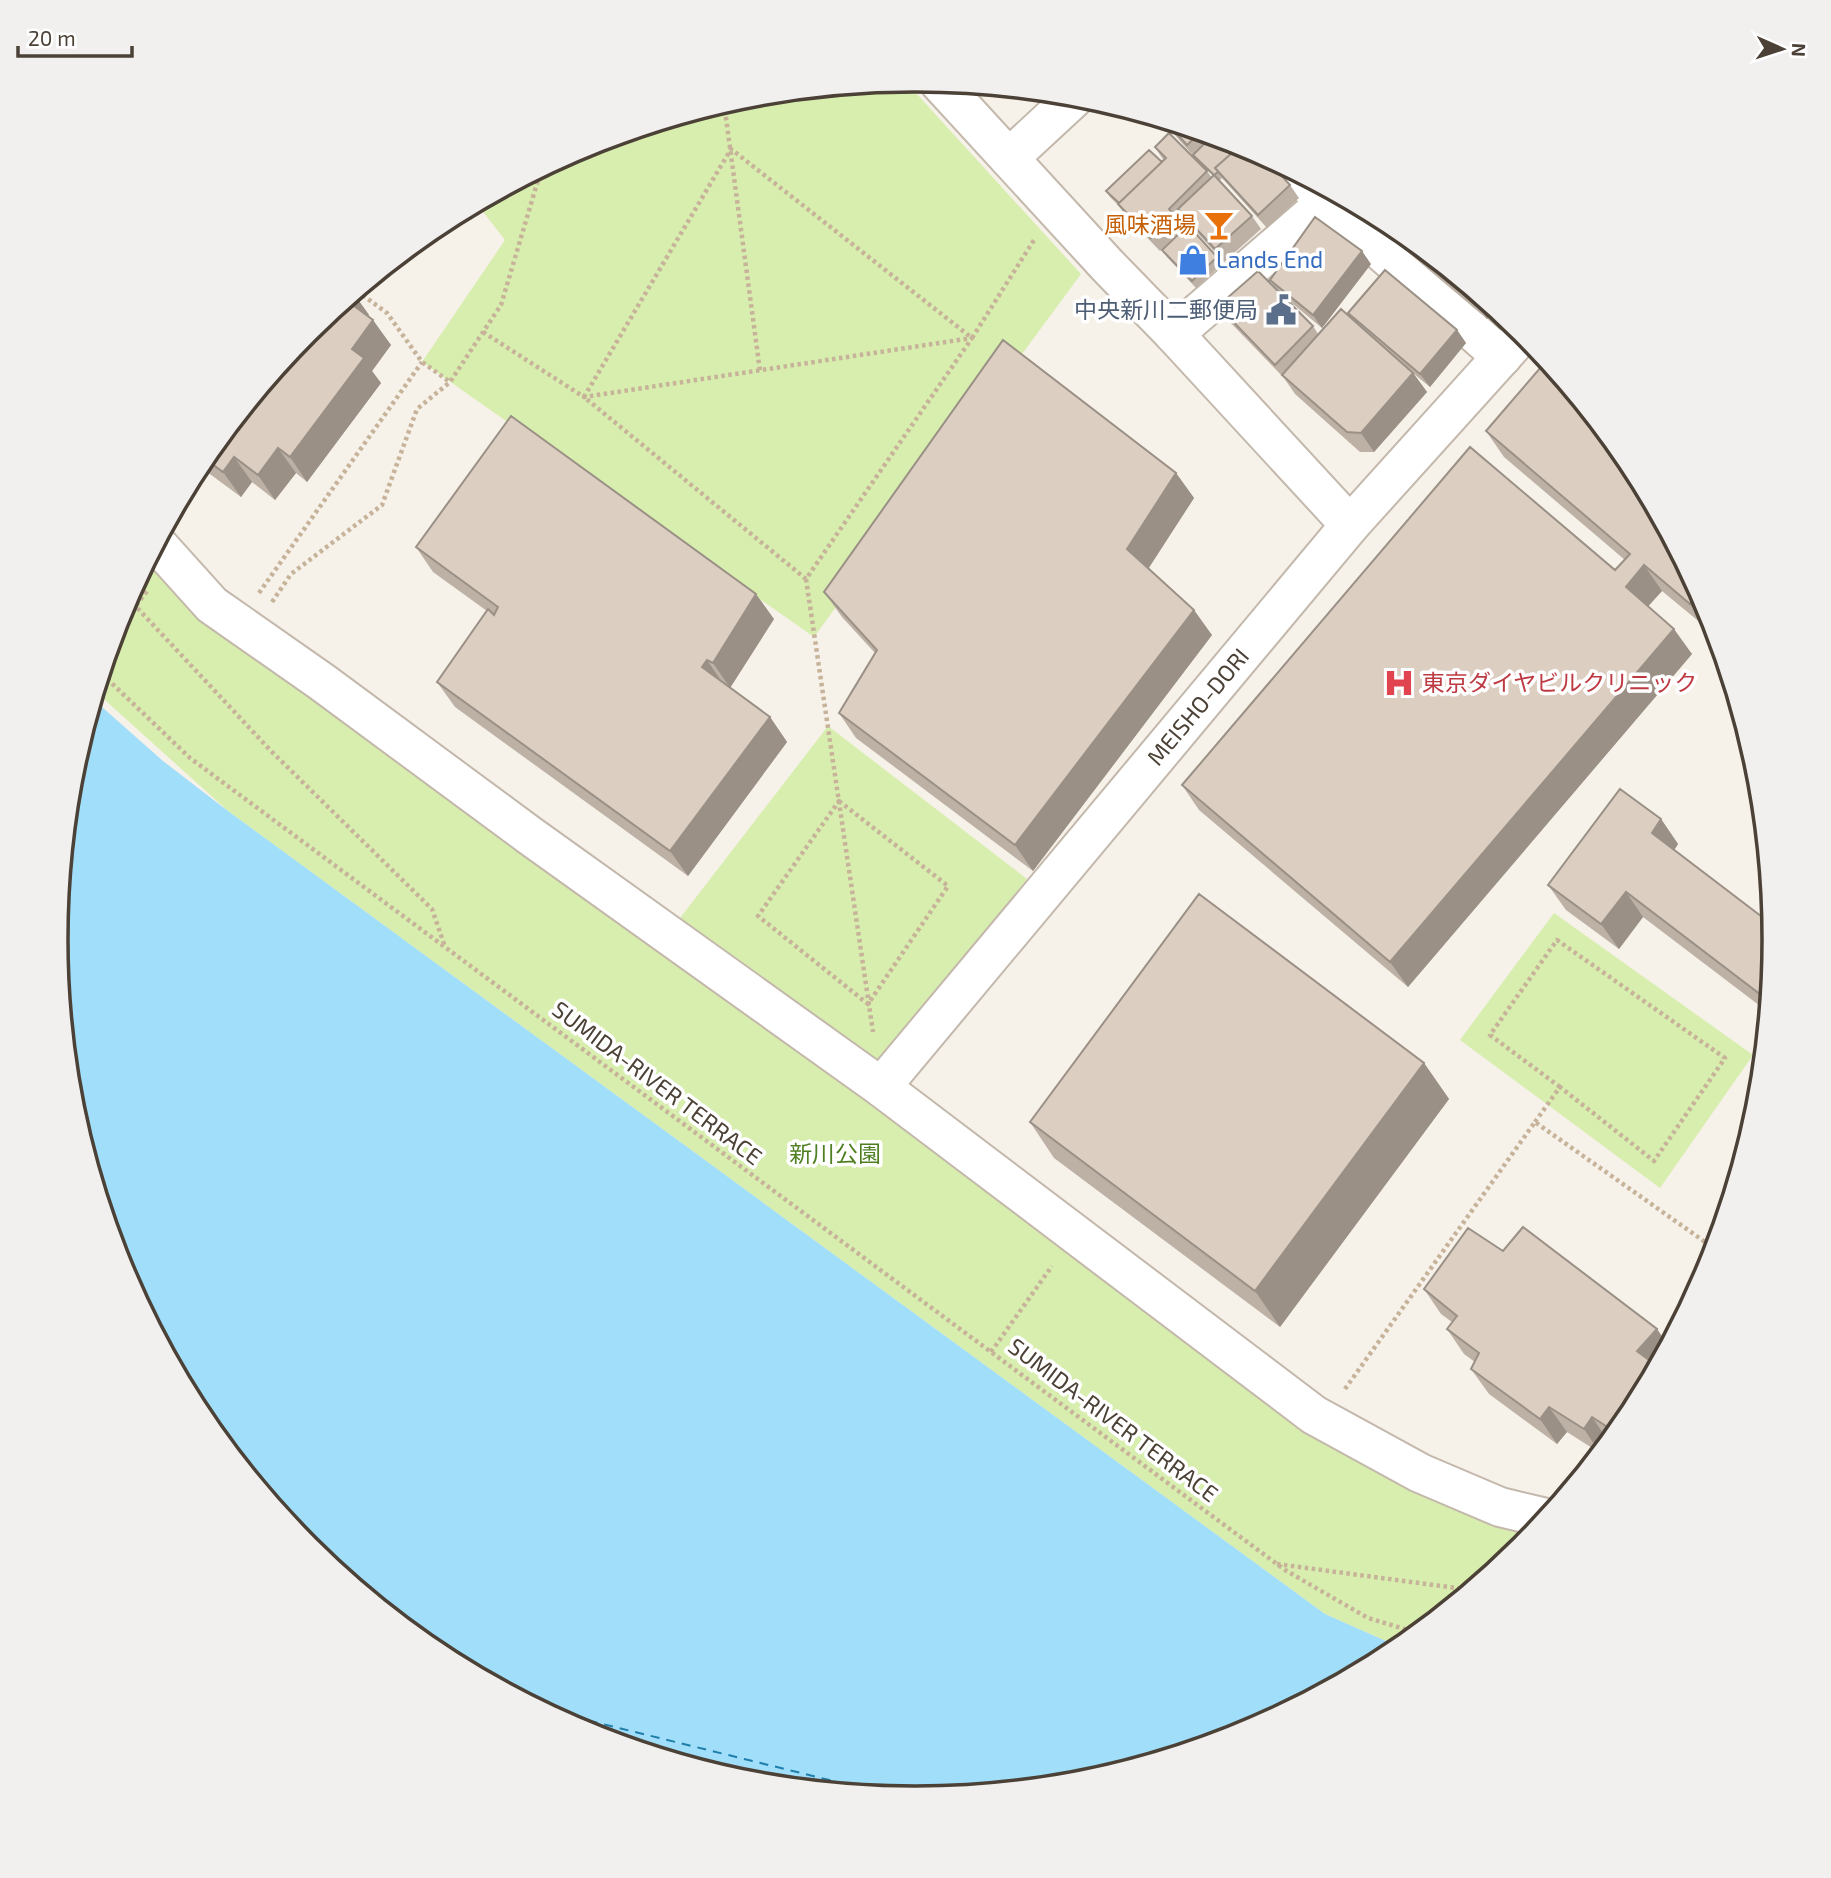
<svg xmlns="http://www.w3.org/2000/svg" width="1831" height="1878" font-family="'Exo 2','Noto Sans JP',sans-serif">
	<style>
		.green { fill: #d8eeae }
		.water { fill: #a0def9 }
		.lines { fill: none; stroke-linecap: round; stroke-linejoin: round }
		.ferry { stroke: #1f7eaa; stroke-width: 2; stroke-dasharray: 9 7; stroke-linecap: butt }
		.minor-casing { stroke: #c3b8ab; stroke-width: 42 }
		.tertiary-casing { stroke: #c3b8ab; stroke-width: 42 }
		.path { stroke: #c7b29a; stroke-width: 4.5; stroke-dasharray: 3.5 3.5; stroke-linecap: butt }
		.minor { stroke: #fff; stroke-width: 38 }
		.tertiary { stroke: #fff; stroke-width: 38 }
		.wall { fill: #bdb1a5 }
		.shaded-wall { fill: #9a9086 }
		.building { fill: #dccec0; stroke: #9a9086; stroke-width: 2 }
		.labels { text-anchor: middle; stroke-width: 7; stroke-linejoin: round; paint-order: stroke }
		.food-label { font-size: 23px; fill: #c56008; stroke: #fff; text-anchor: end }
		.shop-label { font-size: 23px; fill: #366cbe; stroke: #fff; text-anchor: start }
		.service-label { font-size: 23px; fill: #4e5e75; stroke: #fff; text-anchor: end }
		.health-label { font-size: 23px; fill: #be3a42; stroke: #fff; text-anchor: start }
		.street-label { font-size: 23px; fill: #4b4136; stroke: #fff }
		.park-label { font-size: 23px; fill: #4f7f21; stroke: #fff }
		.rim { fill: none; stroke: #4b4136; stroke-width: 3.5 }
	</style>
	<rect width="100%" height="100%" fill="#f6f1e9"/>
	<path class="green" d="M905 81 1081 274 814 637 422 362 505 240 477 204 587 145 748 96Z
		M157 544 1411 1483 1478 1520 1534 1534 1523 1547 1402 1646 1388 1642 1325 1614 228 811 96 692 122 610Z
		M828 726 1027 879 878 1067 677 922Z
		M1554 913 1753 1055 1660 1188 1460 1040Z"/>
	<path class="water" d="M94 700 163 761 228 811 1325 1614 1388 1642 1402 1646 1393 1654 1244 1733 1083 1782 915 1798 747 1782 586 1733 438 1653 307 1546 201 1416 121 1268 72 1106 56 939 73 771Z"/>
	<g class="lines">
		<path class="ferry" d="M542 1709 898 1797"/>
		<g class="minor-casing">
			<path id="minor" d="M1009 158 1077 95
				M1297 173 1326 203 1502 357
				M1174 334 1336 194
				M157 544 212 605 322 682 529 835 881 1087 1314 1415 1420 1473 1500 1507 1546 1518"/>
		</g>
		<g class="tertiary-casing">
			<g id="tertiary">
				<path d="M939 82 1107 265 1174 334 1350 525"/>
				<path id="s1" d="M881 1087 1350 525 1524 332"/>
			</g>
		</g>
		<path class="path" d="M724 103 760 371
			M357 291 387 313 422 362 450 382
			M483 332 584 397 972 338 806 579 584 397 731 149 972 338 1034 240
			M806 579 873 1032
			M259 593 422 362
			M128 598 271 751 432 909 445 947
			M272 602 291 574 382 505 417 409 450 382 501 305 541 170 547 166
			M136 605 149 589
			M102 674 190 758 1285 1570 1368 1618 1418 1633
			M839 801 948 886 868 1004 758 916Z
			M1535 1122 1560 1087 1654 1161 1725 1058 1557 940 1490 1035 1560 1087
			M991 1352 1052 1266
			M1345 1389 1535 1122 1715 1249
			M1277 1564 1471 1590"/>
		<use href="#minor" class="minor"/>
		<use href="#tertiary" class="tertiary"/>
	</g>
	<path class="wall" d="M1157 118 1245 145 1290 185 1299 198 1267 228 1222 178 1219 181 1252 216 1261 229 1224 262 1183 217 1178 221 1183 228 1160 251 1127 217 1118 205 1110 197 1106 191 1162 162 1164 161 1155 147 1207 171 1212 178 1213 176 1198 161 1165 124 1164 126Z
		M1350 202 1393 225 1496 309 1487 319 1353 206Z
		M1162 250 1217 257 1222 264 1196 288 1167 257Z
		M1371 264 1322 328 1281 294 1313 326 1318 334 1353 320 1348 313 1457 330 1466 343 1430 387 1414 374 1427 392 1374 452H1360L1295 394 1284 378 1227 319 1218 306 1278 292 1270 280Z
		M354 294 369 315 368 316 391 345 372 371 381 383 307 482 296 473 275 500 252 482 241 497 199 466 201 461 308 331Z
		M1486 431 1710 610 1713 622 1708 629 1662 591 1648 606 1692 654 1408 987 1199 810 1182 785 1615 570 1625 560 1504 457Z
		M1176 473 1194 498 1148 568 1212 635 1033 871 856 738 839 713 875 653 842 617 824 592Z
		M416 547 774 619 730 688 770 717 787 742 688 876 455 707 437 682 487 611 433 572Z
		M1661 819 1678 844 1674 850 1775 939 1768 1012 1643 917 1619 949 1566 910 1548 885Z
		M1424 1063 1449 1099 1280 1327 1054 1158 1030 1122Z
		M1424 1289 1630 1417 1600 1453 1567 1432 1557 1444 1489 1394 1471 1369 1475 1362 1464 1354 1447 1329 1452 1322 1441 1314Z"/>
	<path class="shaded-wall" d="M1362 251 1371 264 1322 328 1313 315Z
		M354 294 369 315 362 324 346 300Z
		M1478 294 1496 309 1487 319 1474 299Z
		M373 320 391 345 372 371 381 383 307 482 290 457 352 349Z
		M1457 330 1466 343 1430 387 1420 374Z
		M1413 373 1427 392 1374 452 1361 433Z
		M278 448 296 473 275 500 258 475Z
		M234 457 252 482 241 497 223 472Z
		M1176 473 1194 498 1145 574 1127 549Z
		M1644 565 1662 591 1643 612 1626 587Z
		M1700 592 1710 610 1713 622 1708 629 1690 604Z
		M756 594 774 619 730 688 713 663Z
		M1194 610 1212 635 1033 871 1015 845Z
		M1674 629 1692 654 1408 987 1390 962Z
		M707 660 724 685 702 667Z
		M770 717 787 742 688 876 670 851Z
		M1661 819 1678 844 1669 858 1652 833Z
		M1626 892 1643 917 1619 949 1601 924Z
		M1424 1063 1449 1099 1280 1327 1255 1291Z
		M1657 1329 1668 1345 1653 1374 1637 1351Z
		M1549 1407 1567 1432 1557 1444 1540 1419Z
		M1592 1417 1609 1442 1600 1453 1584 1429Z"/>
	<path class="building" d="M1164 120 1201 132 1187 145Z
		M1169 133 1207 171 1169 209 1174 215 1151 238 1118 204 1166 158 1155 147Z
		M1213 135 1242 144 1215 168 1218 172 1214 175 1193 155Z
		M1242 144 1262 154 1290 185 1258 215 1215 168Z
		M1149 150 1162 162 1119 203 1106 191Z
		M1214 175 1252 216 1215 249 1178 209Z
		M1370 212 1393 225 1478 294 1474 299Z
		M1315 217 1362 251 1313 315 1270 280Z
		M1188 225 1217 257 1192 281 1162 250Z
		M1385 270 1457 330 1420 374 1348 313Z
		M1258 271 1313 326 1275 365 1218 306Z
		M346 300 373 320 352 349 364 358 290 457 278 448 258 475 234 457 223 472 204 458 308 331Z
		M1341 309 1413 373 1361 433 1347 432 1282 375Z
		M1003 340 1176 473 1127 549 1194 610 1015 845 839 713 877 650 824 592Z
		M1547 360 1630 462 1700 592 1690 604 1644 565 1626 587 1674 629 1390 962 1182 785 1470 447 1615 570 1630 554 1486 431Z
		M511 416 756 594 713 663 707 660 702 667 770 717 670 851 437 682 488 609 494 615 498 607 416 547Z
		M1620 789 1661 819 1652 833 1774 926 1775 939 1769 1001 1626 892 1601 924 1548 885Z
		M1199 894 1424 1063 1255 1291 1030 1122Z
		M1523 1227 1657 1329 1637 1351 1657 1366 1630 1417 1617 1433 1592 1417 1584 1429 1549 1407 1540 1419 1471 1369 1479 1353 1447 1329 1457 1316 1424 1289 1468 1228 1503 1251Z"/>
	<defs>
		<g id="bar-bare" transform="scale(2.415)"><path d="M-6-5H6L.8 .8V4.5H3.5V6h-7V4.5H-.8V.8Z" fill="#e8710a" stroke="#fff" stroke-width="2.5" paint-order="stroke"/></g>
		<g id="shop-bare" transform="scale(2.415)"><path d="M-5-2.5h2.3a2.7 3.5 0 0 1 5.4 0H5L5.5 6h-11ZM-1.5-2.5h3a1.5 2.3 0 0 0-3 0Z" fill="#3f7fe0" stroke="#fff" stroke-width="2.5" paint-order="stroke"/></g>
		<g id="civic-bare" transform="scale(2.415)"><path d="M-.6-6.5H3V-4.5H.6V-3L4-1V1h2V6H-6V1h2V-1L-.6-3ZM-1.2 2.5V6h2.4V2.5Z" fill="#5c6f8a" stroke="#fff" stroke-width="2.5" paint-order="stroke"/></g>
		<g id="hospital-bare" transform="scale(2.415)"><path d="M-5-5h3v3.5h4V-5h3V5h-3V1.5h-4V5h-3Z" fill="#e0444e" stroke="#fff" stroke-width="2.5" paint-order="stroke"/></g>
	</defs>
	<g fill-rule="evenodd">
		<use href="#bar-bare" x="1219" y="225"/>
		<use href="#shop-bare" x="1193" y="260"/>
		<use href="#civic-bare" x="1281" y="310"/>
		<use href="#hospital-bare" x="1399" y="683"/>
	</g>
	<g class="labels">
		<g class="food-label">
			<text x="1196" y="233">風味酒場</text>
		</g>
		<g class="shop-label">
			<text x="1216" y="268">Lands End</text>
		</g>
		<g class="service-label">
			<text x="1258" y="318">中央新川二郵便局</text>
		</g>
		<g class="health-label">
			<text x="1422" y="691">東京ダイヤビルクリニック</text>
		</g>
		<g class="street-label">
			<text dy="8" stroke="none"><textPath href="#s1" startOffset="495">MEISHO-DORI</textPath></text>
			<text transform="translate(657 1083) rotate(37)" y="8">SUMIDA-RIVER TERRACE</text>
			<text transform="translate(1113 1420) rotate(37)" y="8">SUMIDA-RIVER TERRACE</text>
		</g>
		<g class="park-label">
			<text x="835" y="1162">新川公園</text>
		</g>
	</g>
	<path d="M0 0H1831V1878H0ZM68 939a847 847 0 1 1 1694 0a847 847 0 1 1-1694 0Z" fill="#f1f0ef" fill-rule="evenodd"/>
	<path class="rim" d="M68 939a847 847 0 1 1 1694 0a847 847 0 1 1-1694 0Z"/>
	<g transform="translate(1782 49) rotate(93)" stroke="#ffffff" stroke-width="5" paint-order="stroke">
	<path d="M0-5L12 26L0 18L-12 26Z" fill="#4b4136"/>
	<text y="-10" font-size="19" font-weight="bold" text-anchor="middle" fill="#4b4136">N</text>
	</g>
	<path d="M18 46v10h114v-10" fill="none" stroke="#4b4136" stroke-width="3.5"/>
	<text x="28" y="46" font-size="21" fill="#4b4136" stroke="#ffffff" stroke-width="5" paint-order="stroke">20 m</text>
</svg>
